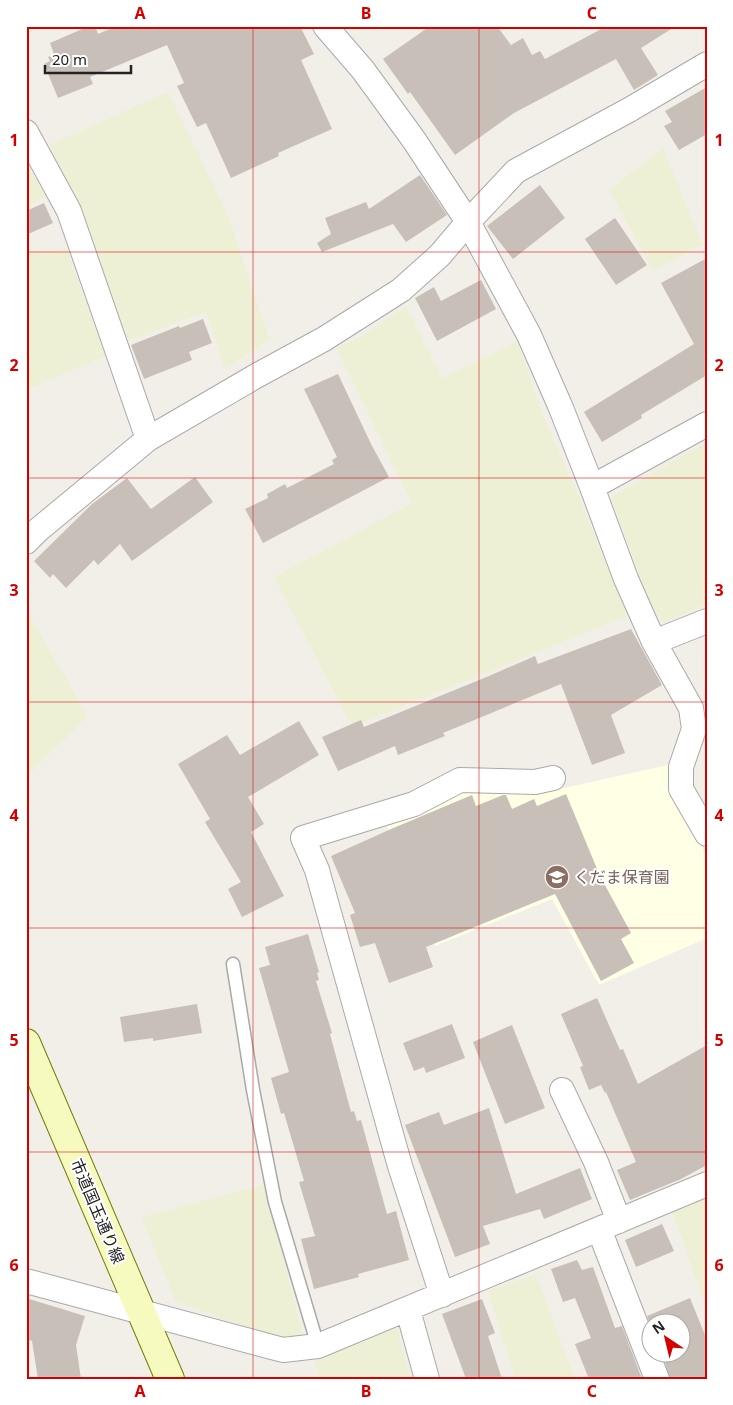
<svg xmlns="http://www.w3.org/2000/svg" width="733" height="1405" font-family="'Noto Sans','Noto Sans JP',sans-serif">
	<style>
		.education { fill: #ffffe5 }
		.farmland { fill: #eef0d5 }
		.building { fill: #c7bfb8 }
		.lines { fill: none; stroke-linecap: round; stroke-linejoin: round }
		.lane-casing { stroke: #a9a9a9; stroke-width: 15 }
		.street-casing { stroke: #a9a9a9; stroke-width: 26 }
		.secondary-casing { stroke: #707d05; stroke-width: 30 }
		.lane { stroke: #fff; stroke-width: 12 }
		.street { stroke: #fff; stroke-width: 24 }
		.secondary { stroke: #f7fabf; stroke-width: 28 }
		.grid { fill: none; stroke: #d40000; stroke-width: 1; stroke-opacity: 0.55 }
		.labels { text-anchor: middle; stroke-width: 4; stroke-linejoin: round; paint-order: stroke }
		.education-label { font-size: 16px; fill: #785e54; stroke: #fff; text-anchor: start }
		.street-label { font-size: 16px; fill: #222; stroke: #fff }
		.neatline { fill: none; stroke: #d40000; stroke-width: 2 }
		.grid-label { font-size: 16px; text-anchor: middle; font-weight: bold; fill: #d40000 }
	</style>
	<rect width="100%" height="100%" fill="#f2efe9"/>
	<path class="education" d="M668 765 670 792 707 856V938L599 985 552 899 435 946 386 823 461 792H546Z"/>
	<path class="farmland" d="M168 92 227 212 270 340 225 369 206 312 125 342 81 206 49 145Z
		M663 148 703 245 653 271 609 190Z
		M26 163 46 197 26 207Z
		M67 249 106 356 26 390V251Z
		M406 306 442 378 517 341 544 418 577 492 628 616 352 727 274 577 412 503 336 348 360 337Z
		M707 442V604L663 623 648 601 611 497Z
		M26 609 88 716 26 777Z
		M264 1185 303 1334 284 1340 176 1302 141 1217Z
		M707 1197V1311L672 1211Z
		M536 1274 575 1379H515L488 1291Z
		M397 1327 411 1379H319L314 1359Z"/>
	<path class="building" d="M89 26H95L98 34 117 26H300L314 54 301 60 332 129 278 153 279 156 231 178 206 123 197 127 177 86 184 83 167 45 90 77 93 84 58 98 44 64 50 61 48 57 54 54 50 43Z
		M430 26H497L511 45 523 38 532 55 540 51 545 59 607 26H676L641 48 658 75 634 90 616 59 514 113 455 155 410 92 408 94 383 59Z
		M707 87V134L679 150 664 126 672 122 665 111Z
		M420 175 447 215 406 242 393 224 322 252 317 243 331 234 325 218 366 202 369 209Z
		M540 185 565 218 513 259 487 226Z
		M44 203 53 223 26 235V211Z
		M615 218 647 265 616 285 585 239Z
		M707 258V375L641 415 642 418 602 442 584 412 694 344 661 283Z
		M481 280 496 309 437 341 415 298 434 287 441 301Z
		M203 319 212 343 189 352 192 360 144 379 131 345 179 326 180 328Z
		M338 374 371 444 389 477 263 543 245 509 268 498 267 494 285 484 287 488 334 464 332 460 337 457 304 389Z
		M195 477 213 502 132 561 120 544 98 565 94 560 66 588 53 574 50 578 34 561 92 504 127 478 151 509Z
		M631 629 662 685 611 715 625 753 592 765 561 684 443 733 445 736 398 755 395 746 338 771 322 737 361 720 364 727 489 676 535 656 538 664Z
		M299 721 319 755 248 797 264 824 251 832 284 896 242 917 228 889 241 882 205 822 210 819 178 764 227 735 240 755Z
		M566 794 600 876 631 933 621 939 634 963 601 981 555 894 426 947 433 967 389 983 375 943 360 947 350 915 355 913 331 856 391 829 472 795 476 806 503 795H506L512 809 534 799 537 806Z
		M308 934 319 972 317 973 319 980 316 981 332 1033 330 1034 351 1112 354 1111 357 1121 361 1120 387 1214 396 1211 409 1260 358 1274 359 1277 314 1289 301 1239 315 1236 299 1182 304 1181 284 1113 281 1114 271 1078 289 1072 259 968 270 965 265 947Z
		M597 998 620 1050 623 1049 638 1084 707 1045V1165L681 1179 630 1200 617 1170 636 1162 606 1092 605 1093 601 1085 589 1090 580 1067 583 1066 561 1014Z
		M197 1004 202 1033 153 1041V1038L124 1042 120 1017Z
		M452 1024 465 1058 426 1073 424 1067 414 1071 403 1043Z
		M512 1025 545 1108 505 1124 473 1042Z
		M489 1108 516 1194 580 1168 592 1199 544 1219 540 1209 483 1226 490 1244 455 1257 405 1125 439 1112 444 1125Z
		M662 1224 674 1251 636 1267 625 1240Z
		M577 1260 582 1270 593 1267 615 1328 622 1326 642 1379H589L575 1344 591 1338 575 1298 563 1302 551 1269Z
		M26 1298 85 1316 76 1345 81 1379H38L32 1341 26 1339Z
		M690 1298 707 1340V1379H670L662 1352H680V1322H650V1324L647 1316Z
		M482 1299 495 1333 488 1336 502 1379H466L442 1314Z"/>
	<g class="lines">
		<g class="lane-casing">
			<path id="lane" d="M233 964 253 1090 275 1202 318 1346"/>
		</g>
		<g class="street-casing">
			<path id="street" d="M325 26 363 70 414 140 468 222 529 335 561 408 592 487 626 579 654 642 691 708 694 729 681 767V789L707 834
				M26 132 69 211 148 439
				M592 487 707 424
				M26 542 38 530 148 439 256 376 324 339 401 290 440 255 468 222 516 171 629 110 707 64
				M654 642 707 621
				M562 1090 596 1162 619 1221
				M599 1229 657 1379
				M26 1281 283 1350 318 1346 707 1184
				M442 1295 400 1166 317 870 303 838 414 804 460 780 535 782 553 778
				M408 1310 427 1379"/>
		</g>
		<g class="secondary-casing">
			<path id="secondary" d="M26 1043 170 1379"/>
		</g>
		<use href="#lane" class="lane"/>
		<use href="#street" class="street"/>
		<use href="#secondary" class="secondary"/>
	</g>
	<path class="grid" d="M253 26V1379M479 26V1379M26 252H707M26 478H707M26 702H707M26 928H707M26 1152H707"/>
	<defs>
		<g id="school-disc" transform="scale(1.25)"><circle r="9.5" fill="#8d6e63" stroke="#fff"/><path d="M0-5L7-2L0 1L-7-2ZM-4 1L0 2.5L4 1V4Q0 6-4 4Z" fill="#fff"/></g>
	</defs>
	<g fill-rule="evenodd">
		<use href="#school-disc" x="557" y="877"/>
	</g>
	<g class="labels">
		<g class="education-label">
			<text x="574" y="883">くだま保育園</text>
		</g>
		<g class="street-label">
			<text transform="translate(98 1211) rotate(67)" y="6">市道国玉通り線</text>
		</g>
	</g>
	<rect width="733" height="1405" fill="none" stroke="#ffffff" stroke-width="55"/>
	<g transform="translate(666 1338) rotate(325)"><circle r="24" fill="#ffffff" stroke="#a7a7a7"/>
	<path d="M0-4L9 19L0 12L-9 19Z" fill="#d40000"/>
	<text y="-8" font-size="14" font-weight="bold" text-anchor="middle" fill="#222222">N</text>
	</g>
	<path d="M45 65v8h86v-8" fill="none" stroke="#222222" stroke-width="2.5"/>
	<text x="52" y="65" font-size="15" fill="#222222" stroke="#ffffff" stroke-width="4" paint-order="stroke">20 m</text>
	<rect x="28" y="28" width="678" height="1350" class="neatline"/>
	<g class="grid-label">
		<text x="140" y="19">A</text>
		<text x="366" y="19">B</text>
		<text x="592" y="19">C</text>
		<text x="14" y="146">1</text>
		<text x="719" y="146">1</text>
		<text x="14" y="371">2</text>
		<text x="719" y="371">2</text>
		<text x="14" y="596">3</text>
		<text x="719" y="596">3</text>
		<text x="14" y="821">4</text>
		<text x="719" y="821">4</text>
		<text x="14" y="1046">5</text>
		<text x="719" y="1046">5</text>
		<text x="14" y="1271">6</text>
		<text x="719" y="1271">6</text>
		<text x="140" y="1397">A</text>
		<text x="366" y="1397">B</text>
		<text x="592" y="1397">C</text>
	</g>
</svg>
